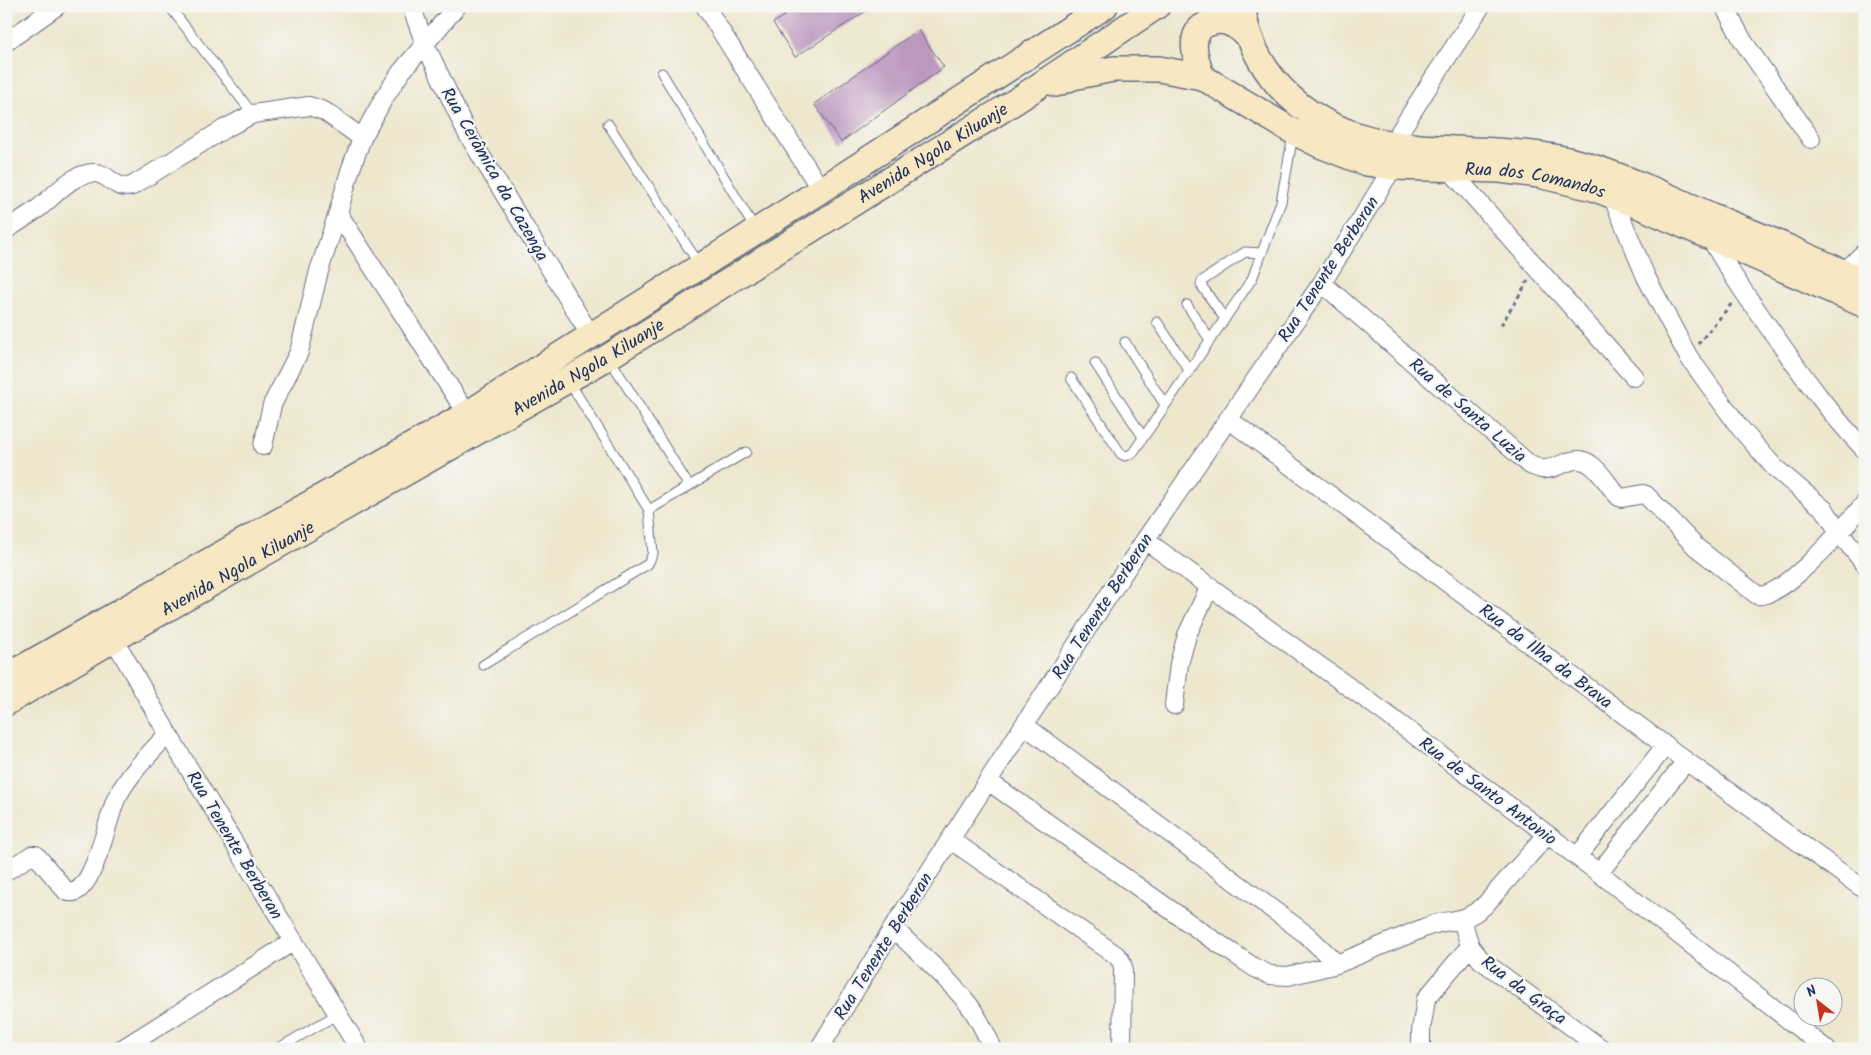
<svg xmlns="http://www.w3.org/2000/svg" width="1871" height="1055" font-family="Kalam,sans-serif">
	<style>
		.building { fill: #bc98bf }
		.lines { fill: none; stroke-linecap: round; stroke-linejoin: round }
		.service-casing { stroke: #656f85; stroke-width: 11 }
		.minor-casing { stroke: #656f85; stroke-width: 20 }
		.secondary-casing { stroke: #656f85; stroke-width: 28 }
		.path { stroke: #656f85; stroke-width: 3; stroke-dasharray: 4 4; stroke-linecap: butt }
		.service { stroke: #fff; stroke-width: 9 }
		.minor { stroke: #fff; stroke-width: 18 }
		.secondary { stroke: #f7e8c3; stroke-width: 25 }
		.labels { text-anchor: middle; stroke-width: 4.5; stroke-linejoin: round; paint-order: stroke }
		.street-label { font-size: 18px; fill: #1b2f5e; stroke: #f6f6f2 }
	</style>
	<rect width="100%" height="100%" fill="#f6f6f2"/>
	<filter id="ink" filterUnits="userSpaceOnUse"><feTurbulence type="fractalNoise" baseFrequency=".02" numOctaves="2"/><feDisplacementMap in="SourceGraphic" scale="10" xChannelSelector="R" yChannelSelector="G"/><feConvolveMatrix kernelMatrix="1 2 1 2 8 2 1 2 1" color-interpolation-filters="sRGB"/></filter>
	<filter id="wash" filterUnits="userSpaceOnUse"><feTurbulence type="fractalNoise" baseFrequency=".0096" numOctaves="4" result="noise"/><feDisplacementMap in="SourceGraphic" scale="20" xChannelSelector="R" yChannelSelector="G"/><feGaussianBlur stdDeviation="1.12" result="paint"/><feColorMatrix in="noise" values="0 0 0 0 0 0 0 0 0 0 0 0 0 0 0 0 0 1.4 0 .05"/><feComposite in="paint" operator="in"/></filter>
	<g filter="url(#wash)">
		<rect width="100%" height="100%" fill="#eee7ce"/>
		<g id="blocks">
			<path class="building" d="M798 6H874L795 57 773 23Z
				M918 30 944 67 841 142 814 104Z"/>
		</g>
	</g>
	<g filter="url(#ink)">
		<use href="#blocks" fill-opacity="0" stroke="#656f85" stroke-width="1"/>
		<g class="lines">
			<g class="service-casing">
				<path id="service" d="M173 11 253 114
					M662 73 755 229
					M608 124 699 264
					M1187 305 1210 340
					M1225 319 1201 285 1202 281 1245 252 1262 253
					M1157 322 1189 370
					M1125 342 1165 405
					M609 358 689 486
					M1095 363 1143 437
					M1071 378 1121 454 1125 456 1132 454 1252 279 1281 202 1293 135
					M568 380 649 510
					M483 665 648 564 653 553 649 510 746 452
					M277 1049 338 1014"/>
			</g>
			<g class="minor-casing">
				<path id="minor" d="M411 6 425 44 467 133 591 336
					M457 6 401 72 384 98 362 138 350 171 338 213 467 414
					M705 6 821 190
					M1724 6 1743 41 1811 139
					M6 42 57 6
					M1392 144 1431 82 1481 6
					M1450 170 1634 377
					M1612 196 1646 277 1688 356 1740 428 1775 468 1825 510 1840 534 1865 564
					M6 230C16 223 26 217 36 210 53 198 70 174 93 173 109 172 114 191 132 186L224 129 253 114 309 106 324 111 362 138
					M1710 237C1729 272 1752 304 1775 336 1803 376 1831 415 1865 450
					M1843 273 1865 252
					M1322 283 1530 465C1533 466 1538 468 1541 469 1559 471 1573 452 1590 464 1602 472 1609 487 1619 497L1622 498 1643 494 1646 495 1696 547 1757 595C1782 601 1848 523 1865 503
					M1228 419 1686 761 1865 890
					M263 446 272 405 299 352 319 271 338 213
					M1145 540 1381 710 1599 873 1826 1049
					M114 639 168 734 359 1049
					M1174 705 1179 664 1187 635 1210 586
					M1024 725 1307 935 1337 964
					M988 781 1209 937 1255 968 1270 975 1288 976 1337 964 1426 927C1450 918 1463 924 1484 906L1547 835
					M951 840 1116 955 1121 961 1123 967 1122 1049
					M1577 857 1666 745
					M6 871 32 855H36L66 891C93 903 108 813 117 797 130 773 149 754 168 734
					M1599 873 1686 761
					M1462 920 1470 946 1481 960 1602 1049
					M893 928C919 953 947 977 969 1005 979 1018 986 1034 993 1049
					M122 1049 294 941
					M819 1049 893 928 1024 725 1145 540 1322 283 1393 167
					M1421 1049V1031L1426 999 1470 946"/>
			</g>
			<g class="secondary-casing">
				<g id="secondary">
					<path d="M1243 6C1245 36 1260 65 1280 87 1363 176 1480 133 1583 164 1628 178 1670 197 1712 216 1738 227 1764 237 1789 248 1814 259 1839 271 1865 281"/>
					<path d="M1202 77C1196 61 1185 30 1210 23 1218 20 1226 21 1233 25 1240 28 1246 35 1251 40"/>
					<path id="s1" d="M1056 84 1073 77 1113 69H1159L1202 77 1294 132 1320 145 1366 163 1393 167 1500 170 1539 175 1593 188 1642 207 1865 305"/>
					<path d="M6 677 467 414 821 190 1105 6"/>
					<path id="s2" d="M6 703 114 639 608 357 1019 99 1157 6"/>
				</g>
			</g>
			<path class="path" d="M1501 325 1528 281
				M1698 344 1733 302"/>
			<use href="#service" class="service"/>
			<use href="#minor" class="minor"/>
			<use href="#secondary" class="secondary"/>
		</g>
	</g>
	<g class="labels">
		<g class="street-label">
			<text dy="6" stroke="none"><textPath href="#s2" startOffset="1078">Avenida Ngola Kiluanje</textPath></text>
			<text transform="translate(495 174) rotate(60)" y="6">Rua Cerâmica da Cazenga</text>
			<text dy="6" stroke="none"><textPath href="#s1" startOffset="505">Rua dos Comandos</textPath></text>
			<text transform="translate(1328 269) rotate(-57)" y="6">Rua Tenente Berberan</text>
			<text dy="6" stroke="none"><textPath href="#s2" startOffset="672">Avenida Ngola Kiluanje</textPath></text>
			<text transform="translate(1468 410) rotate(41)" y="6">Rua de Santa Luzia</text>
			<text dy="6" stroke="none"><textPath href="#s2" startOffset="268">Avenida Ngola Kiluanje</textPath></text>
			<text transform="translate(1102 606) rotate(-57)" y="6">Rua Tenente Berberan</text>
			<text transform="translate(1546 656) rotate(37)" y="6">Rua da Ilha da Brava</text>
			<text transform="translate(1488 791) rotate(37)" y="6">Rua de Santo Antonio</text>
			<text transform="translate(235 845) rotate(59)" y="6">Rua Tenente Berberan</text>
			<text transform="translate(883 946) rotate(-58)" y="6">Rua Tenente Berberan</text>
			<text transform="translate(1524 990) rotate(37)" y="6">Rua da Graça</text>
		</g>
	</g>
	<rect width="1871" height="1055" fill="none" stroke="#f6f6f2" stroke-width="25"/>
	<g transform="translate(1818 1002) rotate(329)"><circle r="24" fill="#f6f6f2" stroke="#9ea6b7"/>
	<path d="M0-4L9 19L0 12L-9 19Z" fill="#c8321e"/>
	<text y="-8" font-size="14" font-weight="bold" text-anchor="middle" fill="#1b2f5e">N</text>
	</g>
</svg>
